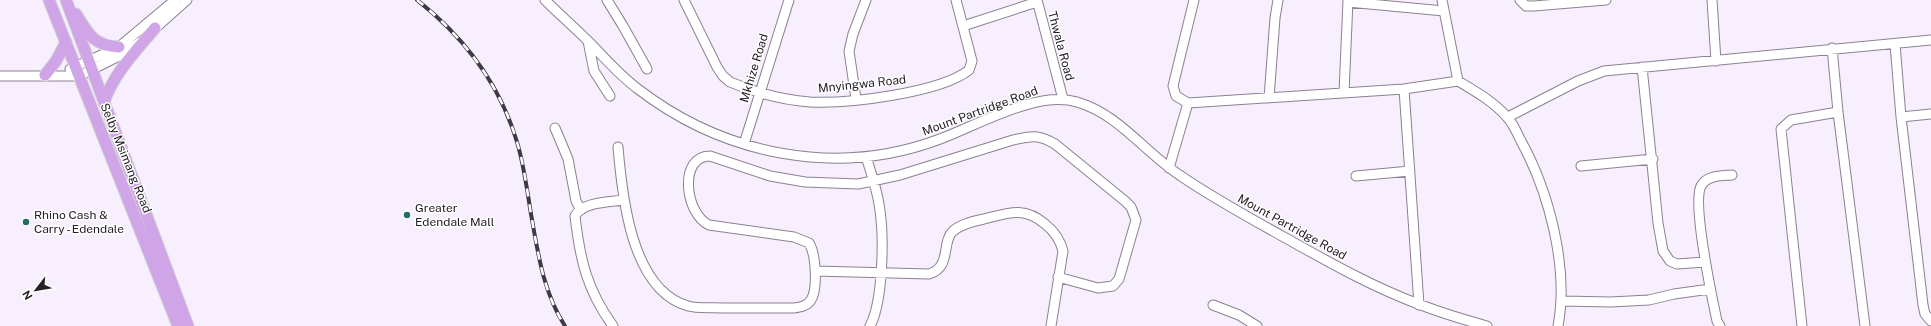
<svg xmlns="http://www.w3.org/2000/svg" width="1931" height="326" font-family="'Public Sans',sans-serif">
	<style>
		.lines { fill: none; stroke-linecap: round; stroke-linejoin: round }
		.minor-casing { stroke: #8c8093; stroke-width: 11 }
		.major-casing { stroke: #d3d2d4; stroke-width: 13 }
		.minor { stroke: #fff; stroke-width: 9 }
		.major { stroke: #d0a5e7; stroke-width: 11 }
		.rail-casing { stroke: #3e3942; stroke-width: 4 }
		.rail { stroke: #fff; stroke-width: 2.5; stroke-dasharray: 8; stroke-linecap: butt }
		.poi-dot { fill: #236d67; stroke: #fff; stroke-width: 1.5 }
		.labels { text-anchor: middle; stroke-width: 3; stroke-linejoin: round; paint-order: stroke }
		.street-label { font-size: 12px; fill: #252028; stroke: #fff }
		.poi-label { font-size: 12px; fill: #252028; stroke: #fff; text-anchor: start }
	</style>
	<rect width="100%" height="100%" fill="#f7effd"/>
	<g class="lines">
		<g class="minor-casing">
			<path id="minor" d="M545 0C559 14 574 27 588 41 604 57 619 75 638 89 724 155 837 178 940 139 978 125 1037 90 1077 102 1119 114 1145 153 1181 176 1213 198 1248 217 1282 236 1327 261 1372 287 1421 305 1442 313 1465 320 1487 326
				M607 0 623 26 647 69
				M684 0 717 67 723 76 730 82C754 92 784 100 810 102 847 104 940 93 969 70L972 61 956 0
				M1037 0 1063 99
				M1194 0 1173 86 1176 96 1188 103 1404 89 1458 81C1475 91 1494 102 1507 117 1513 123 1517 133 1521 141 1549 192 1569 268 1558 326
				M1442 0 1458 81
				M1520 0 1526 6H1534L1606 0
				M1712 0 1716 61
				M1348 2 1444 11
				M963 26 1037 2
				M151 32 187 0
				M588 41 594 71 610 96
				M1895 44 1901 117 1923 305 1925 314 1931 321
				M1832 48 1838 112 1865 326
				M1642 67 1658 223 1663 251 1670 261 1677 264 1705 262
				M70 69 119 47 175 0
				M0 76H79L123 54 140 42
				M1404 89 1419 305
				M1344 93 1348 0
				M1269 98 1275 18 1278 0
				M856 99 849 51 853 34 866 0
				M1508 117 1578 81 1604 71 1931 40
				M1901 117 1931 114
				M555 128 568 159 576 201 581 210
				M744 144 789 0
				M618 147C622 195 631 290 688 306 699 309 712 307 724 308 747 308 771 308 794 308 801 307 807 306 811 300 818 289 816 254 809 243L794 237 709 225C685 214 678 156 710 156L770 176 805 182 858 184 900 175 1013 140C1031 136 1038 134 1055 144L1125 201 1131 207 1136 220 1119 279 1113 286 1098 288 1058 277
				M866 157C872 175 878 192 880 211 884 238 883 302 870 326
				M1581 166 1653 159
				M1169 168 1188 103
				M1356 176 1410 171
				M815 271 929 274C952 267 941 242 953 231 961 224 974 221 984 219 1008 213 1024 206 1045 224 1054 231 1060 239 1063 251L1051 326
				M1562 301 1611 302 1649 300 1674 294 1710 289
				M1213 305 1239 315 1257 326
				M613 326C587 290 580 260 575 216 582 202 609 202 623 200
				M1720 326 1717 321C1712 298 1692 203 1701 186 1707 175 1721 176 1732 175
				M1802 326 1781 129 1791 120 1838 112"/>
		</g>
		<g class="major-casing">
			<path id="major" d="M49 0 178 326
				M66 0 188 326
				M76 14C88 34 94 46 119 47
				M45 75 56 61 66 42
				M104 102C114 73 136 51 155 28"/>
		</g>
		<use href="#minor" class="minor"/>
		<use href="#major" class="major"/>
		<g class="rail-casing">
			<path id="rail" d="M417 0C464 37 500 85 517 142 524 165 527 190 531 214 538 253 543 292 565 326"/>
		</g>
		<use href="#rail" class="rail"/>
	</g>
	<g class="poi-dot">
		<circle cx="407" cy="215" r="4"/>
		<circle cx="26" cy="222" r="4"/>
	</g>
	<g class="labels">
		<g class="street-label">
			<text transform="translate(1061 46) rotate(75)" y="4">Thwala Road</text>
			<text transform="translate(754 68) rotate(-73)" y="4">Mkhize Road</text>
			<text transform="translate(862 84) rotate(-6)" y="4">Mnyingwa Road</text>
			<text transform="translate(980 111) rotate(-20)" y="4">Mount Partridge Road</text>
			<text transform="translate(126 158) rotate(68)" y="4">Selby Msimang Road</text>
			<text transform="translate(1292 227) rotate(29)" y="4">Mount Partridge Road</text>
		</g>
		<g class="poi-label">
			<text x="415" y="212">Greater<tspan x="415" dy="14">Edendale Mall</tspan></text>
			<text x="34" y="219">Rhino Cash &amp;<tspan x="34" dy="14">Carry - Edendale</tspan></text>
		</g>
	</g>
	<g transform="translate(36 290) rotate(239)" stroke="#ffffff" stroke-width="3" paint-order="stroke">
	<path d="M0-3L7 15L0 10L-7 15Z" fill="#252028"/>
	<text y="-6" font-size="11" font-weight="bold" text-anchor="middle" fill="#252028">N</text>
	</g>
</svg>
